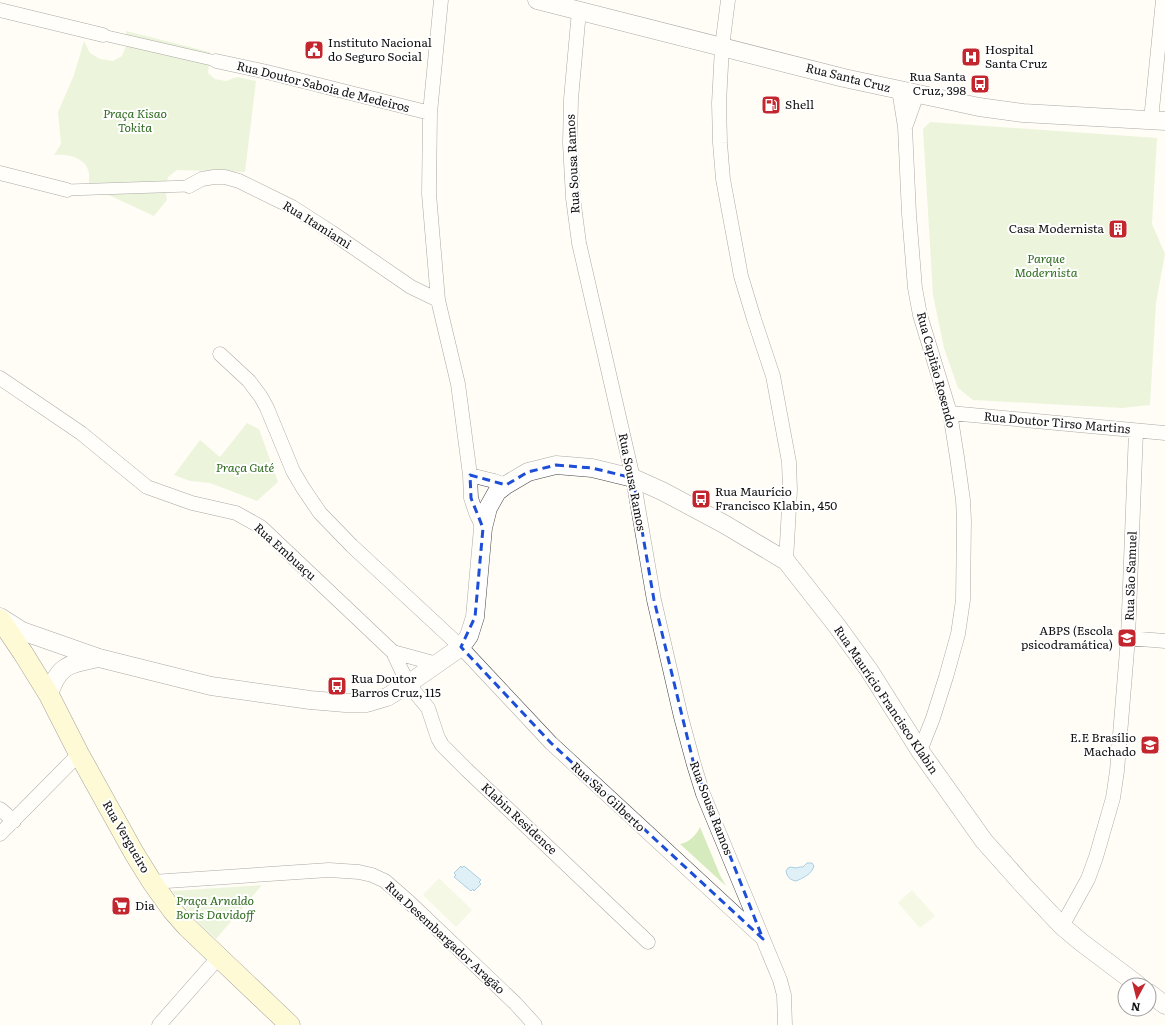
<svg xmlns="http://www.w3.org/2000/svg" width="1165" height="1025" font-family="Literata,serif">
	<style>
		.green { fill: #d5ebbd }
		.pitch { fill: #e6f2cf }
		.water { fill: #b9e0f7; stroke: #3f96cf }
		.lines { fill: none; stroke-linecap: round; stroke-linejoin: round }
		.pedestrian-casing { stroke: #444; stroke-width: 12 }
		.minor-casing { stroke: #444; stroke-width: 15 }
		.tertiary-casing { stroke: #444; stroke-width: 19 }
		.secondary-casing { stroke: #333; stroke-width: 21 }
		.pedestrian { stroke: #fff; stroke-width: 11 }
		.minor { stroke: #fff; stroke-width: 14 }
		.tertiary { stroke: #fff; stroke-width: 18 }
		.secondary { stroke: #fff6b0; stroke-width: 20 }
		.marked { fill: none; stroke: #1d4ed8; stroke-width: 3; stroke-dasharray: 8 5; stroke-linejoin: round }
		.labels { text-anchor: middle; stroke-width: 4; stroke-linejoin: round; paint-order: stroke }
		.poi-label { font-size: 12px; fill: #111; stroke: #fff; text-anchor: start }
		.street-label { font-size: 12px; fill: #111; stroke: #fff }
		.park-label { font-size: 12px; font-style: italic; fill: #2f6b1f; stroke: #fff }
	</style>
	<rect width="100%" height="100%" fill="#fffdf5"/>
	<path class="green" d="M126 31 210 52 208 73 215 79 226 81 237 77 256 81 245 172 177 170 168 177 165 188 167 200 154 216 89 186C89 181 89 177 89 173 86 157 67 154 54 155L61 144 58 112 74 75 84 41 90 53 100 59 113 61 122 56 127 43Z
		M930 122 1157 138 1152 224 1165 254 1156 303 1150 405 1122 408 973 400 958 388 944 348 933 295 923 129Z
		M247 423 259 429 278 482 257 501 210 483 190 481 174 475 200 440 220 457Z
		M700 827 720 875 726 886 680 844C689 843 697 834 700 827Z
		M262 885 216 939 197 921 172 891Z"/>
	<path class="pitch" d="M439 878 472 910 456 927 423 895Z
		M912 890 935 916 920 928 898 903Z"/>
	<path class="water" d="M807 863H812L814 866C812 874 803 878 796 881 790 880 787 877 786 871L788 868 791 867 796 868 800 867H803Z
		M461 866 462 868 464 866 481 880 479 882 481 884 474 891 473 889 471 891 454 877 456 875 454 873Z"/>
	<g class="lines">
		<g class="pedestrian-casing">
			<path id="pedestrian" d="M103 35 216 61
				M67 190 189 186"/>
		</g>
		<g class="minor-casing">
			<path id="minor" d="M441 0 430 113 429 194 438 300 458 384 470 475 471 498 476 513 483 528
				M728 0 722 47 719 103 720 143 723 179 741 276 754 319 773 376 789 462 790 490 786 561
				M0 10 103 35
				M579 11 571 99 570 143 573 198 579 243 633 478 654 600 681 717 694 765 703 794 780 980 784 995 785 1025
				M216 61 267 72 430 113
				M899 90 905 127 909 214 915 288 920 315 950 413 957 457 963 500 964 520 963 600 958 634 946 677 933 718 920 751
				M1151 120 1163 0
				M906 125 917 94
				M0 173 67 190
				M189 186 202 179 214 177H225L239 181 292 207 331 232 411 287 438 300
				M220 354 249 381 261 397 267 408 293 471 303 488 320 513 352 546 461 647 551 743 760 936
				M0 378 81 433 147 487 192 503 236 513 261 527 393 652 408 684 428 708 438 738 442 745 467 770 648 942
				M950 413 1165 433
				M470 475 494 481 506 485
				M1128 638 1165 641
				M393 652 437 664
				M0 809 14 821
				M0 834 79 754
				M152 882 329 870 359 872 372 875 385 881 409 902 515 1003 535 1025
				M1062 926 1088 879 1096 857 1113 798 1117 771 1128 638 1136 431
				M159 1025 218 958"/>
		</g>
		<g class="tertiary-casing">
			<path id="tertiary" d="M537 0 844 78 979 107 1023 113 1165 121
				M0 617 22 631 99 658 211 686 310 700 345 703H367L387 697 408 684 461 647 469 636 475 617 483 528 488 508 497 492 506 485 528 472 556 465 592 468 633 478 662 491 724 524 786 561 837 626 869 670 920 751 984 841 1025 887 1062 926 1081 942 1138 985
				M49 695C58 664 70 664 99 658
				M1149 993 1165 1005"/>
		</g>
		<g class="secondary-casing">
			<path id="secondary" d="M0 619 23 653 49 695 79 754 134 853 152 882 172 910 187 927 290 1025"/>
		</g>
		<use href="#pedestrian" class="pedestrian"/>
		<use href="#minor" class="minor"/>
		<use href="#tertiary" class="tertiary"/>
		<use href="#secondary" class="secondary"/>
	</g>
	<path d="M0 0H1165V1025H0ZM556 465 592 468 633 478 654 600 694 765 763 939 551 743 461 647 475 617 483 528 471 498 470 475 506 485 528 472Z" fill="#fffdf5" fill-opacity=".55" fill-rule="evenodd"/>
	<path class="marked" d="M556 465 592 468 633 478 654 600 694 765 763 939 551 743 461 647 475 617 483 528 471 498 470 475 506 485 528 472Z"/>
	<defs>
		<g id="civic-square" transform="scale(1)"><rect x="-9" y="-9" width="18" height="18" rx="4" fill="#c4262e" stroke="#fff"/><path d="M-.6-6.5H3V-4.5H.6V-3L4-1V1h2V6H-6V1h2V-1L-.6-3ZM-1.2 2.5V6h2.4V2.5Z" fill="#fff"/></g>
		<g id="hospital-square" transform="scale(1)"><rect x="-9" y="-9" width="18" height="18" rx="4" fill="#c4262e" stroke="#fff"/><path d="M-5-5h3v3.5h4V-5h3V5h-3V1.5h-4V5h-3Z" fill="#fff"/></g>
		<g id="bus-square" transform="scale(1)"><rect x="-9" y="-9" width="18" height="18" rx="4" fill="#c4262e" stroke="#fff"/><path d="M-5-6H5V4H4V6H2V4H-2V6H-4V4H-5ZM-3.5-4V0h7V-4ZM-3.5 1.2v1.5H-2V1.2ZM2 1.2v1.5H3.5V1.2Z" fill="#fff"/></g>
		<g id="fuel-square" transform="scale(1)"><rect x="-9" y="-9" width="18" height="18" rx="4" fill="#c4262e" stroke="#fff"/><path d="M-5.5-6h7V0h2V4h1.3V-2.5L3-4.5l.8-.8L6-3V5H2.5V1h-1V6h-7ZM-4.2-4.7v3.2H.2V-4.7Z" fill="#fff"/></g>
		<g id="building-square" transform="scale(1)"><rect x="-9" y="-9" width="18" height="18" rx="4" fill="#c4262e" stroke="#fff"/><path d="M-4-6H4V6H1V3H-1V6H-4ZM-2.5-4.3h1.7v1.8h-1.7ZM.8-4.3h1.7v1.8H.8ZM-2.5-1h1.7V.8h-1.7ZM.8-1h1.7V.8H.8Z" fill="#fff"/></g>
		<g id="university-square" transform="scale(1)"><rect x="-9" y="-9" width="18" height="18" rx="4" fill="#c4262e" stroke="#fff"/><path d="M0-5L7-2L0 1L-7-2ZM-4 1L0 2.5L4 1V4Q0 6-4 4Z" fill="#fff"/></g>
		<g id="school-square" transform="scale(1)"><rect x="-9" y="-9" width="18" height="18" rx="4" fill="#c4262e" stroke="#fff"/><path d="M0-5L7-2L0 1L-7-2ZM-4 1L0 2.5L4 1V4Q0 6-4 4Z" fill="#fff"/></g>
		<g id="supermarket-square" transform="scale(1)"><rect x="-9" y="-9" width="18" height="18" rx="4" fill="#c4262e" stroke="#fff"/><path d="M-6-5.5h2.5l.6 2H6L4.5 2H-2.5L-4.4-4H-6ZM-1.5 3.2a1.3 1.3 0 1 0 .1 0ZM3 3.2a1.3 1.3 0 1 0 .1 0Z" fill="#fff"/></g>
	</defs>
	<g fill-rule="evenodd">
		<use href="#civic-square" x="314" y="50"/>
		<use href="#hospital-square" x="971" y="57"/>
		<use href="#bus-square" x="980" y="84"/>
		<use href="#fuel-square" x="771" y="105"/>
		<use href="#building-square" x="1118" y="229"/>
		<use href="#bus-square" x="701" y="499"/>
		<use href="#university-square" x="1127" y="638"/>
		<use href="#bus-square" x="337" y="686"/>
		<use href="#school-square" x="1150" y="745"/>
		<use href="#supermarket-square" x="121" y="906"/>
	</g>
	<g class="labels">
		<g class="poi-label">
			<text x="328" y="47">Instituto Nacional<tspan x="328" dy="14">do Seguro Social</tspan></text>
			<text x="985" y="54">Hospital<tspan x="985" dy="14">Santa Cruz</tspan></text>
			<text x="966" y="81" text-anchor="end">Rua Santa<tspan x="966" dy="14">Cruz, 398</tspan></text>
			<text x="785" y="109">Shell</text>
			<text x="1104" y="233" text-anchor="end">Casa Modernista</text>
			<text x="715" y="496">Rua Maurício<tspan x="715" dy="14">Francisco Klabin, 450</tspan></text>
			<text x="1113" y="635" text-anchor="end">ABPS (Escola<tspan x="1113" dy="14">psicodramática)</tspan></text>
			<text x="351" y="683">Rua Doutor<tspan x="351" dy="14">Barros Cruz, 115</tspan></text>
			<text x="1136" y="742" text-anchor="end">E.E Brasílio<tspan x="1136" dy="14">Machado</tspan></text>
			<text x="135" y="910">Dia</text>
		</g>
		<g class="street-label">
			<text transform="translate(848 78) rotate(14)" y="4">Rua Santa Cruz</text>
			<text transform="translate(323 87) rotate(14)" y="4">Rua Doutor Saboia de Medeiros</text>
			<text transform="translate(573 164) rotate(-93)" y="4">Rua Sousa Ramos</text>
			<text transform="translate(317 225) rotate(32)" y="4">Rua Itamiami</text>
			<text transform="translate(936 370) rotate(75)" y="4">Rua Capitão Rosendo</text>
			<text transform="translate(1057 423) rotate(5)" y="4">Rua Doutor Tirso Martins</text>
			<text transform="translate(632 482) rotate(79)" y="4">Rua Sousa Ramos</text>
			<text transform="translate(285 552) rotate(42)" y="4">Rua Embuaçu</text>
			<text transform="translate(1131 576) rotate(-88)" y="4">Rua São Samuel</text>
			<text transform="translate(886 700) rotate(56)" y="4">Rua Maurício Francisco Klabin</text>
			<text transform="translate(608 797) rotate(43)" y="4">Rua São Gilberto</text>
			<text transform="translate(711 808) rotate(69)" y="4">Rua Sousa Ramos</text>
			<text transform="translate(519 819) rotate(43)" y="4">Klabin Residence</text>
			<text transform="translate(126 837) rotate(60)" y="4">Rua Vergueiro</text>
			<text transform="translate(445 938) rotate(43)" y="4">Rua Desembargador Aragão</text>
		</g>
		<g class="park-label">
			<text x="135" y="118">Praça Kisao<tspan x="135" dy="14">Tokita</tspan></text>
			<text x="1046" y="263">Parque<tspan x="1046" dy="14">Modernista</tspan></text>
			<text x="245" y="472">Praça Guté</text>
			<text x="215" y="905">Praça Arnaldo<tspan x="215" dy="14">Boris Davidoff</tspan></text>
		</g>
	</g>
	<g transform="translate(1137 997) rotate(187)"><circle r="19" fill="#ffffff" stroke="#a0a0a0"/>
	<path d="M0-3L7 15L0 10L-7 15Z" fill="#c4262e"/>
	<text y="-6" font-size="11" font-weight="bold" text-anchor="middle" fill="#111111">N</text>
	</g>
</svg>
